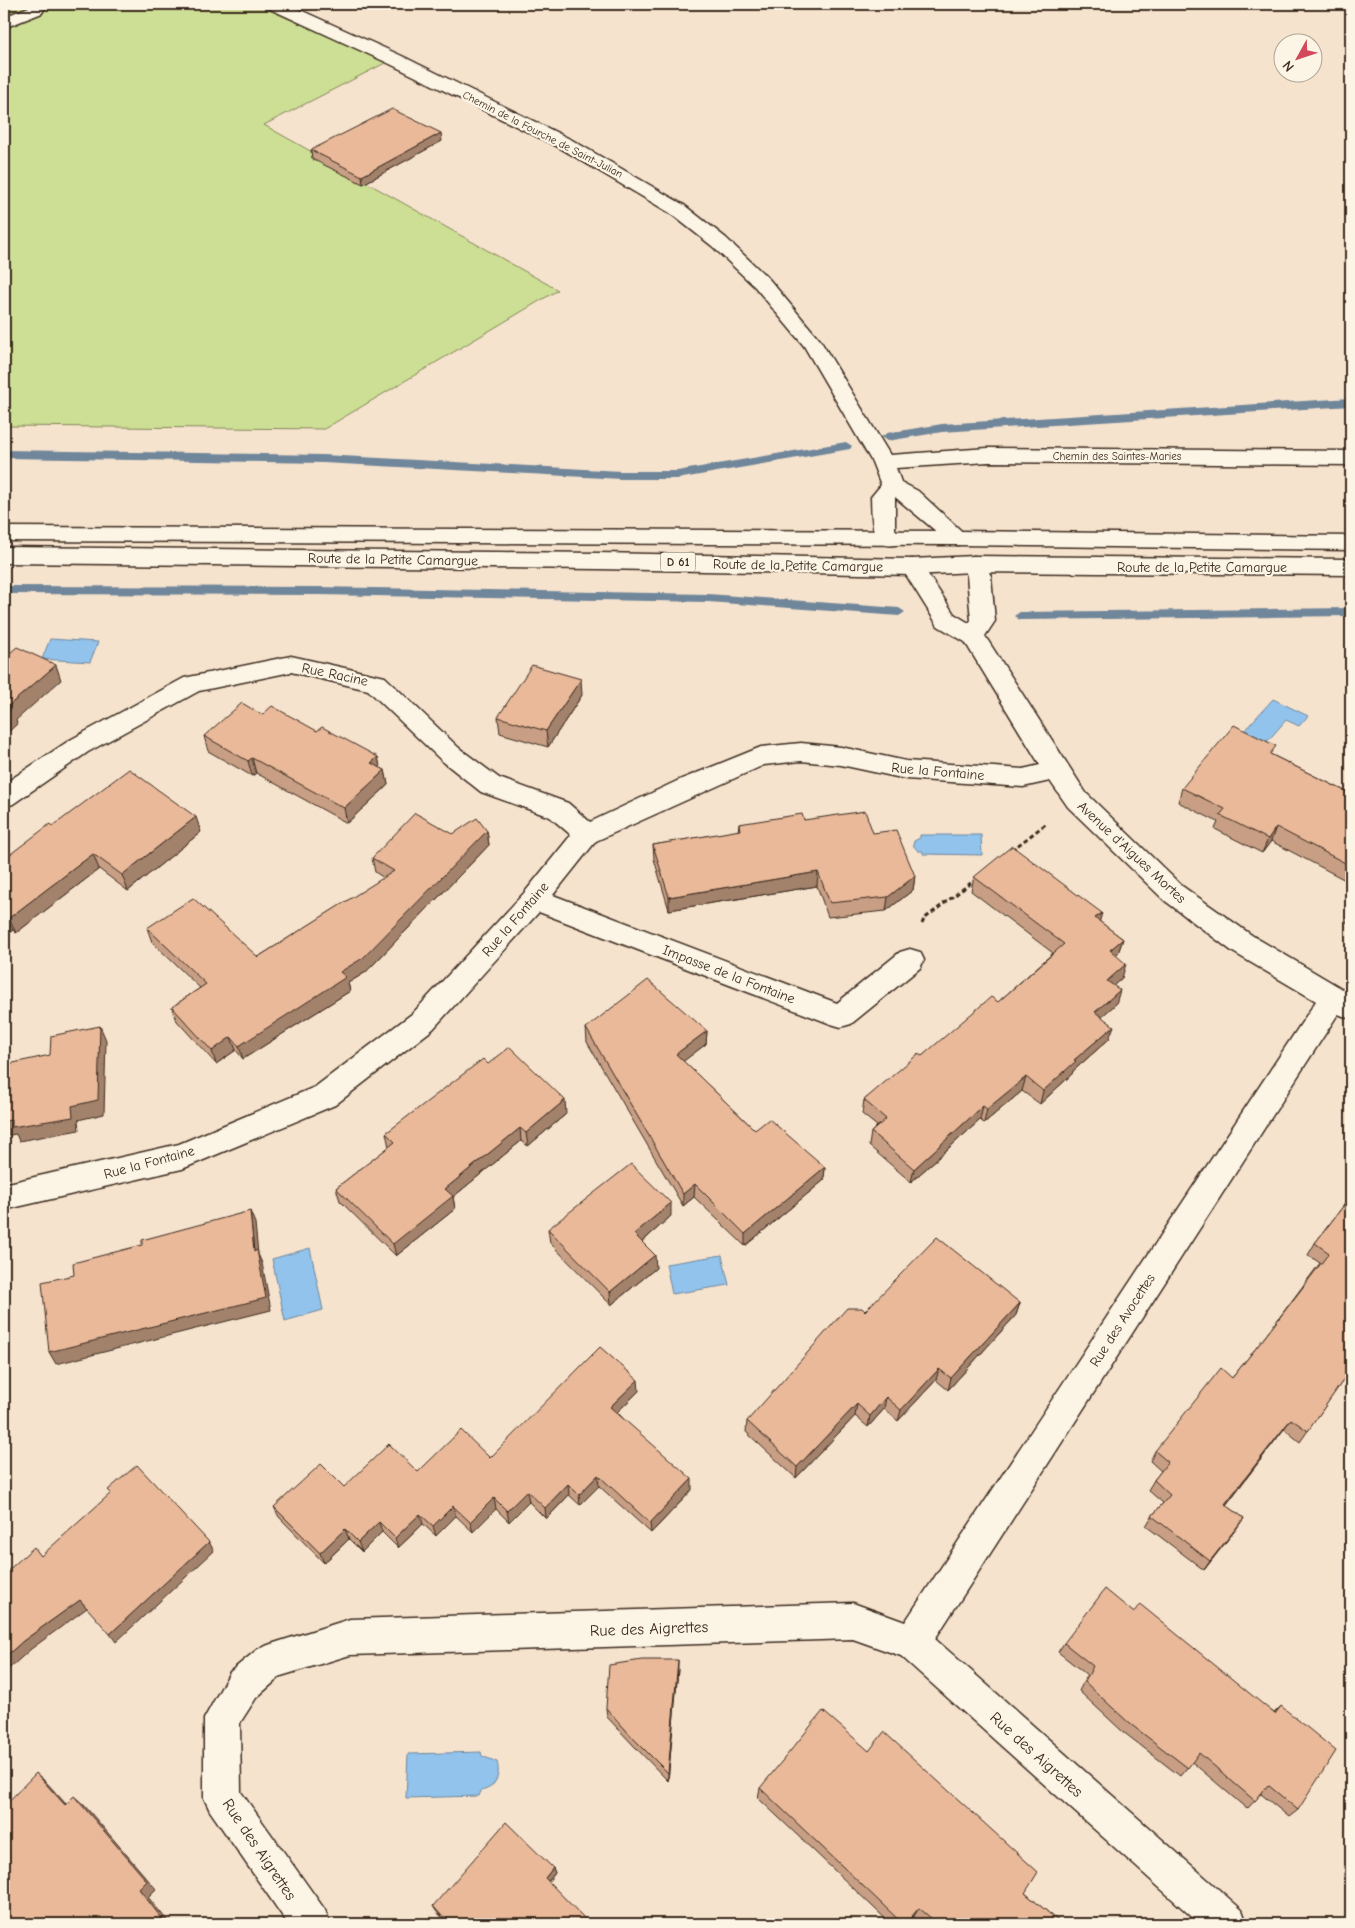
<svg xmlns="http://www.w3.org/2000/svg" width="1355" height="1928" font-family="'Comic Neue',sans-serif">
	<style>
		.green { fill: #ccdf94; stroke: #848459 }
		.water { fill: #91c3ed; stroke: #6f869a }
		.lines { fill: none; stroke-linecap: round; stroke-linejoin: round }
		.stream { fill: #6f869a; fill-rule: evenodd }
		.lane-casing { stroke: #3b2a1e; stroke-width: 3 }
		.street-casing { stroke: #3b2a1e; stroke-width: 3 }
		.primary-casing { stroke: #3b2a1e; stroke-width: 3 }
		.path { stroke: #3b2a1e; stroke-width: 3; stroke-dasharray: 4.5 3; stroke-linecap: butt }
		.lane { fill: #fcf5e5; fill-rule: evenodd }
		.street { fill: #fcf5e5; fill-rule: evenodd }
		.primary { fill: #fcf5e5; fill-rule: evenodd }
		.wall { fill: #c89f84; stroke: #3b2a1e }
		.shaded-wall { fill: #a3826c; stroke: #3b2a1e }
		.building { fill: #e9b99a; stroke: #3b2a1e }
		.labels { text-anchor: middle; stroke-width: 4.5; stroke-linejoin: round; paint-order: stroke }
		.far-street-label { font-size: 11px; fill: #3b2a1e; stroke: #fcf5e5 }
		.shield { fill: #fcf5e5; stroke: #75675a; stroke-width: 1 }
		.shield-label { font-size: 12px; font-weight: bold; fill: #3b2a1e }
		.street-label { font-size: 14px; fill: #3b2a1e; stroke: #fcf5e5 }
		.near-street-label { font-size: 16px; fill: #3b2a1e; stroke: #fcf5e5 }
	</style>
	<rect width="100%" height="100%" fill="#f6e3ce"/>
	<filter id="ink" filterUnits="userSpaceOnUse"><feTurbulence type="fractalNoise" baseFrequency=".02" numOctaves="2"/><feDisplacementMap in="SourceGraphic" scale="10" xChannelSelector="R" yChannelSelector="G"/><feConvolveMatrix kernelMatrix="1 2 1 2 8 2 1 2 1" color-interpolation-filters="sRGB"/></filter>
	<g filter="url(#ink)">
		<path class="green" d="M4 4H255L387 62 264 125 558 290 324 429 4 426Z"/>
		<path class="water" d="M50 639 98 642 90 662 42 659Z
			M1273 699 1308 716 1299 726 1286 720 1266 743 1244 731Z
			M920 835H981L982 855 923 854V851H918L913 845 914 841 920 838Z
			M310 1248 323 1310 285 1321 272 1259Z
			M722 1255 729 1285 672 1294 666 1264Z
			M481 1752 482 1756 497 1762C501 1776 495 1788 481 1791L479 1796 406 1798 408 1754Z"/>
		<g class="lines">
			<path class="stream" d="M1351 398V406L942 432 887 441 881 437 887 433 942 424Z
				M846 442 852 446 850 449 677 479H621L323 463 4 458V450L323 455 621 471H677Z
				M4 586 317 587 708 594 899 608 905 612 899 616 708 602 317 595 4 594Z
				M1351 608V616L1020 620 1014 616 1020 612Z"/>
			<g class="lane-casing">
				<path id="lane" d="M36 4 42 5 44 9 42 13 4 28V17Z"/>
			</g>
			<g class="street-casing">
				<path id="street" d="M266 4H287L402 56 572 140 684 205 726 238 769 279 820 340 890 455 988 448 1351 451V465L988 462 896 468 901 482 918 491 969 538 966 543 958 545 950 543 895 497V529L902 539 899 544C869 553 872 517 871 497L881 485 872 462 804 346 755 287 712 246 670 213 560 148 390 64 268 8Z
					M974 556 982 559 991 576 995 621 985 636 1086 793 1182 886 1253 936 1351 994V1019L1338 1014 935 1639 1242 1910 1247 1924H1200L901 1656 853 1639 350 1655 281 1676 256 1698 240 1723 241 1792 325 1910 330 1924H288L210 1811 204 1798V1719L230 1672 258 1649 271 1644 350 1619 853 1603 905 1622 1316 1001 1233 952 1164 900 1068 807 1050 781 1023 787 906 779 841 765 801 761 764 765 596 841 553 895 837 1003 900 952 910 949 920 952 924 960 920 968 851 1024 841 1027 831 1024 539 912 433 1029 335 1105 182 1169 4 1210V1184L179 1144 315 1087 413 1013 525 892 571 835 550 817 481 792 441 760 368 690 291 672 199 691 88 752 13 804 4 807V784L70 740 184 678 291 656 385 677 459 748 499 778 568 803 590 822 677 781 761 747 801 743 841 747 906 761 1023 769 1040 765 965 642 938 626 901 567 904 562 912 559 920 562 954 614 969 623 971 620 967 576 963 564 966 559Z"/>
			</g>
			<g class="primary-casing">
				<path id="primary" d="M4 527 958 531 1351 536V550L958 545 4 541Z
					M4 547 598 553 912 559 974 556 1351 559V575L974 572 912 575 598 569 4 563Z"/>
			</g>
			<path class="path" d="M1012 850 1047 823
				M922 924 924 919 976 879"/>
			<use href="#lane" class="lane"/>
			<use href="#street" class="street"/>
			<use href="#primary" class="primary"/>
		</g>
		<path class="wall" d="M442 141 363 184 312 159 311 150Z
			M582 695 548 747 500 733 498 717Z
			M262 715 317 731 378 757 380 768 385 770 388 785 347 823 256 773 252 776 208 751 204 736Z
			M1272 755 1351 794V883L1271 841 1262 853 1215 829 1218 822 1178 802 1182 788Z
			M804 820 873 833 915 876 913 890 886 911 828 917 817 886 669 910 654 859 653 845 738 831 739 824Z
			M53 826 201 832 128 891 99 869 16 933 13 930 4 937V859Z
			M487 831 489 845 366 972 348 983 350 991 243 1059 236 1050 216 1064 177 1021 172 1007 200 988 152 942 147 928 258 957 384 878 375 872 372 858 453 834Z
			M974 877 1099 921 1123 939 1118 953 1116 955 1122 978 1113 985 1116 1004 1101 1016 1109 1039 1073 1071 1072 1074 1040 1104 1022 1091 984 1123 980 1120 911 1182 869 1146 871 1132 877 1126 862 1114 864 1100 922 1056 998 1002 1053 953 971 891Z
			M1351 911V925L1346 922Z
			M586 1028 707 1031 706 1044 683 1061 755 1130 825 1167 824 1180 745 1246 694 1197 683 1206 587 1042Z
			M488 1064 566 1114 528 1146 521 1141 453 1197 455 1209 396 1256 340 1201 336 1188 389 1147 386 1133Z
			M1351 1196V1369L1300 1442 1284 1429 1226 1505 1244 1518 1204 1570 1146 1526 1152 1516 1163 1503 1148 1490 1154 1480 1161 1471 1150 1461 1155 1451 1232 1378 1264 1338 1320 1263 1308 1255 1315 1243Z
			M671 1216 642 1242 656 1268 611 1305 550 1243 548 1229Z
			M1020 1303 1016 1315 948 1390 936 1380 898 1421 884 1409 868 1427 855 1416 796 1478 746 1432 747 1421 865 1311Z
			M639 1391 617 1412 692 1490 651 1533 599 1486 580 1505 569 1495 546 1519 529 1502 509 1522 496 1509 473 1532 456 1516 436 1536 423 1524 398 1548 382 1532 362 1552 349 1539 324 1563 279 1517 274 1507 344 1487 490 1458Z
			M1133 1612 1274 1713 1281 1706 1298 1810 1289 1817 1261 1794 1247 1809 1192 1762 1180 1776 1122 1731 1079 1691 1087 1675 1058 1652 1064 1643Z
			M678 1669 668 1781 635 1747 607 1717 606 1708Z
			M760 1788 1025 1893 1062 1924H924L914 1916 907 1924H891L758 1798Z
			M553 1868 555 1873 548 1882 590 1924H448L436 1911 433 1906Z"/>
		<path class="shaded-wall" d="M441 133 442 141 363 184 362 176Z
			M56 665 61 680 16 720 17 724 4 736V715L6 708Z
			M581 679 582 695 548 747 546 731Z
			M378 757 381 771 371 763Z
			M252 758 256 773 252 776 248 761Z
			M385 770 388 785 347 823 344 808Z
			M196 817 201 832 128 891 122 875Z
			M1276 827 1271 841 1262 853 1268 839Z
			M487 831 489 845 366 972 348 983 350 991 243 1059 239 1046 340 972Z
			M93 854 99 869 16 933 9 918Z
			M818 872 817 886 669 910V897Z
			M915 876 913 890 886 911 888 897Z
			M1102 913 1098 927 1095 918Z
			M5 915 13 930 4 937V917Z
			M1123 939 1118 953 1105 964 1110 950Z
			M1126 964 1122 978 1103 995 1107 981Z
			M1120 990 1116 1004 1091 1026 1095 1012Z
			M100 1026 106 1040 104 1114 78 1120 79 1130 19 1141 16 1134 4 1136V1121L72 1106Z
			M1114 1026 1109 1039 1073 1071 1072 1074 1040 1104 1043 1091 1074 1060Z
			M707 1031 706 1044 676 1067V1054Z
			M231 1037 236 1050 216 1064 212 1051Z
			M1026 1077 1022 1091 984 1123 987 1109Z
			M565 1100 566 1114 528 1146 526 1133Z
			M983 1106 980 1120 911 1182 914 1169Z
			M520 1128 521 1141 453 1197 455 1209 396 1256 393 1244 445 1189Z
			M825 1167 824 1180 745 1246V1234Z
			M695 1184 694 1197 683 1206V1194Z
			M671 1203V1216L635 1248 634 1234Z
			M250 1211 255 1223 258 1254 262 1263 271 1310 56 1364 49 1352 254 1252Z
			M655 1255 656 1268 611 1305 610 1292Z
			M1020 1303 1016 1315 948 1390 951 1378Z
			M939 1369 936 1380 898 1421 901 1410Z
			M638 1380 639 1391 611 1418 610 1407Z
			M886 1397 884 1409 868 1427 870 1416Z
			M857 1404 855 1416 796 1478 797 1467Z
			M1291 1419 1284 1429 1219 1514 1225 1504Z
			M598 1475 599 1486 580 1505 579 1495Z
			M692 1479V1490L651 1533 650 1523Z
			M568 1484 569 1495 546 1519 545 1508Z
			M527 1491 529 1502 509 1522 507 1511Z
			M494 1498 496 1509 473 1532 470 1522Z
			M453 1506 456 1516 436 1536 433 1526Z
			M420 1514 423 1524 398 1548 395 1538Z
			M1244 1518 1237 1528 1204 1570 1210 1561Z
			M379 1522 382 1532 362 1552 358 1542Z
			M345 1529 349 1539 324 1563 320 1553Z
			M209 1542 214 1551 116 1642 110 1634Z
			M80 1600 87 1608 31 1649 4 1673V1658L23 1641Z
			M678 1660V1669L668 1781V1773Z
			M36 1773 47 1783 75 1814 65 1805Z
			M74 1796 84 1805 156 1889 148 1897 170 1924H166L139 1889Z
			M553 1868 555 1873 546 1884 545 1878Z
			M919 1908 914 1916 907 1924H905Z"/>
		<path class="building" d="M392 109 441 133 362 176 311 150Z
			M17 647 56 665 6 708 11 709 4 715V658Z
			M532 665 581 679 546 731 498 717Z
			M242 703 262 715 272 706 317 731 322 727 378 757 371 763 385 770 344 808 252 758 248 761 204 736Z
			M1234 725 1276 746 1270 754 1351 794V866L1276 827 1268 839 1220 815 1225 809 1182 788Z
			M129 769 196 817 122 875 93 854 9 918 5 915 4 917V859L50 824 53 826Z
			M865 811 873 833 896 830 915 876 888 897 830 903 818 872 669 897 653 845 740 830 739 824 802 814 804 820Z
			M415 813 453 834 477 818 487 831 363 958 340 972 346 977 239 1046 231 1037 212 1051 172 1007 206 984 147 928 193 898 258 957 394 871 372 858Z
			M1012 846 1102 913 1095 918 1123 939 1110 950 1126 964 1107 981 1120 990 1095 1012 1114 1026 1074 1060 1076 1061 1043 1091 1026 1077 987 1109 983 1106 914 1169 871 1132 886 1119 864 1100 918 1054 922 1056 991 997 998 1002 1064 944 974 877Z
			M648 980 707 1031 676 1054 755 1130 769 1119 825 1167 745 1234 695 1184 683 1194 586 1028Z
			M100 1026 98 1100 72 1106 73 1117 12 1127V1120L4 1121V1065L50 1055 51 1036Z
			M510 1047 565 1100 526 1133 520 1128 445 1189 453 1196 393 1244 336 1188 395 1142 386 1133 483 1059 488 1064Z
			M631 1164 671 1203 634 1234 655 1255 610 1292 548 1229Z
			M1351 1196V1369L1308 1431 1291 1419 1225 1504 1244 1518 1210 1561 1152 1516 1170 1495 1154 1480 1168 1462 1155 1451 1221 1368 1232 1378 1264 1338 1329 1253 1315 1243Z
			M250 1211 254 1252 257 1250 266 1298 49 1352 42 1282 74 1275 73 1263 142 1245V1240Z
			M937 1237 1020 1303 951 1378 939 1369 901 1410 886 1397 870 1416 857 1404 797 1467 747 1421 847 1308H862L865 1311Z
			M600 1347 638 1380 610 1407 692 1479 650 1523 598 1475 579 1495 568 1484 545 1508 527 1491 507 1511 494 1498 470 1522 453 1506 433 1526 420 1514 395 1538 379 1522 358 1542 345 1529 320 1553 274 1507 321 1464 344 1487 389 1444 418 1472 461 1430 490 1458Z
			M137 1465 209 1542 110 1634 80 1600 23 1641 4 1658V1574L34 1547 41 1556 111 1493 108 1490Z
			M1105 1589 1133 1612 1141 1605 1275 1714 1281 1706 1336 1751 1298 1810 1268 1785 1255 1801 1199 1753 1188 1768 1129 1723 1085 1682 1093 1666 1064 1643Z
			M642 1660H678L668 1773 634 1739 606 1708 609 1665Z
			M823 1711 869 1751 884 1732 1038 1872 1025 1893 1062 1924H938L919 1908 905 1924H903L760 1788Z
			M36 1773 65 1805 74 1796 147 1881 139 1889 166 1924H4V1806Z
			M506 1822 553 1868 545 1878 590 1924H449L433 1906Z"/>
	</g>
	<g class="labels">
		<g class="far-street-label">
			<text transform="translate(543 134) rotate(27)" y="4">Chemin de la Fourche de Saint-Julian</text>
			<text x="1117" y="460">Chemin des Saintes-Maries</text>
		</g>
		<rect class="shield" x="660.5" y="552.5" width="35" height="19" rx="4"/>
		<g class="shield-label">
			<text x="678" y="566">D 61</text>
		</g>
		<g class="street-label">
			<text transform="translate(393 559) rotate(1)" y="5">Route de la Petite Camargue</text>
			<text transform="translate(798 565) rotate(1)" y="5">Route de la Petite Camargue</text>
			<text x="1202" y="572">Route de la Petite Camargue</text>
			<text transform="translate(335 674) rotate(12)" y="5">Rue Racine</text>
			<text transform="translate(938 771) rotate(5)" y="5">Rue la Fontaine</text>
			<text transform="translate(1132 852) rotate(43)" y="5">Avenue d'Aigues Mortes</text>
			<text transform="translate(515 919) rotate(-49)" y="5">Rue la Fontaine</text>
			<text transform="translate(729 974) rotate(21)" y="5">Impasse de la Fontaine</text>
			<text transform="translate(149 1162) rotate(-15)" y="5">Rue la Fontaine</text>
			<text transform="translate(1122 1320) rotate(-57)" y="5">Rue des Avocettes</text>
		</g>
		<g class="near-street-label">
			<text transform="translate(649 1628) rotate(-2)" y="6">Rue des Aigrettes</text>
			<text transform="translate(1037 1754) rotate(42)" y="6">Rue des Aigrettes</text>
			<text transform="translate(260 1849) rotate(56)" y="6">Rue des Aigrettes</text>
		</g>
	</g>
	<rect width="1355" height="1928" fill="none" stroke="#fcf5e5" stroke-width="20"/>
	<rect x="10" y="10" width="1335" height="1908" fill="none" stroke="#3b2a1e" stroke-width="2" filter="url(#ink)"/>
	<g transform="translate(1298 58) rotate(230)"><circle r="24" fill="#fcf5e5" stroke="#afa495"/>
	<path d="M0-4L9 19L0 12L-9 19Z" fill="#d1495b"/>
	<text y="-8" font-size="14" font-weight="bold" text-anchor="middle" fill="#3b2a1e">N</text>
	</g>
</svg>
